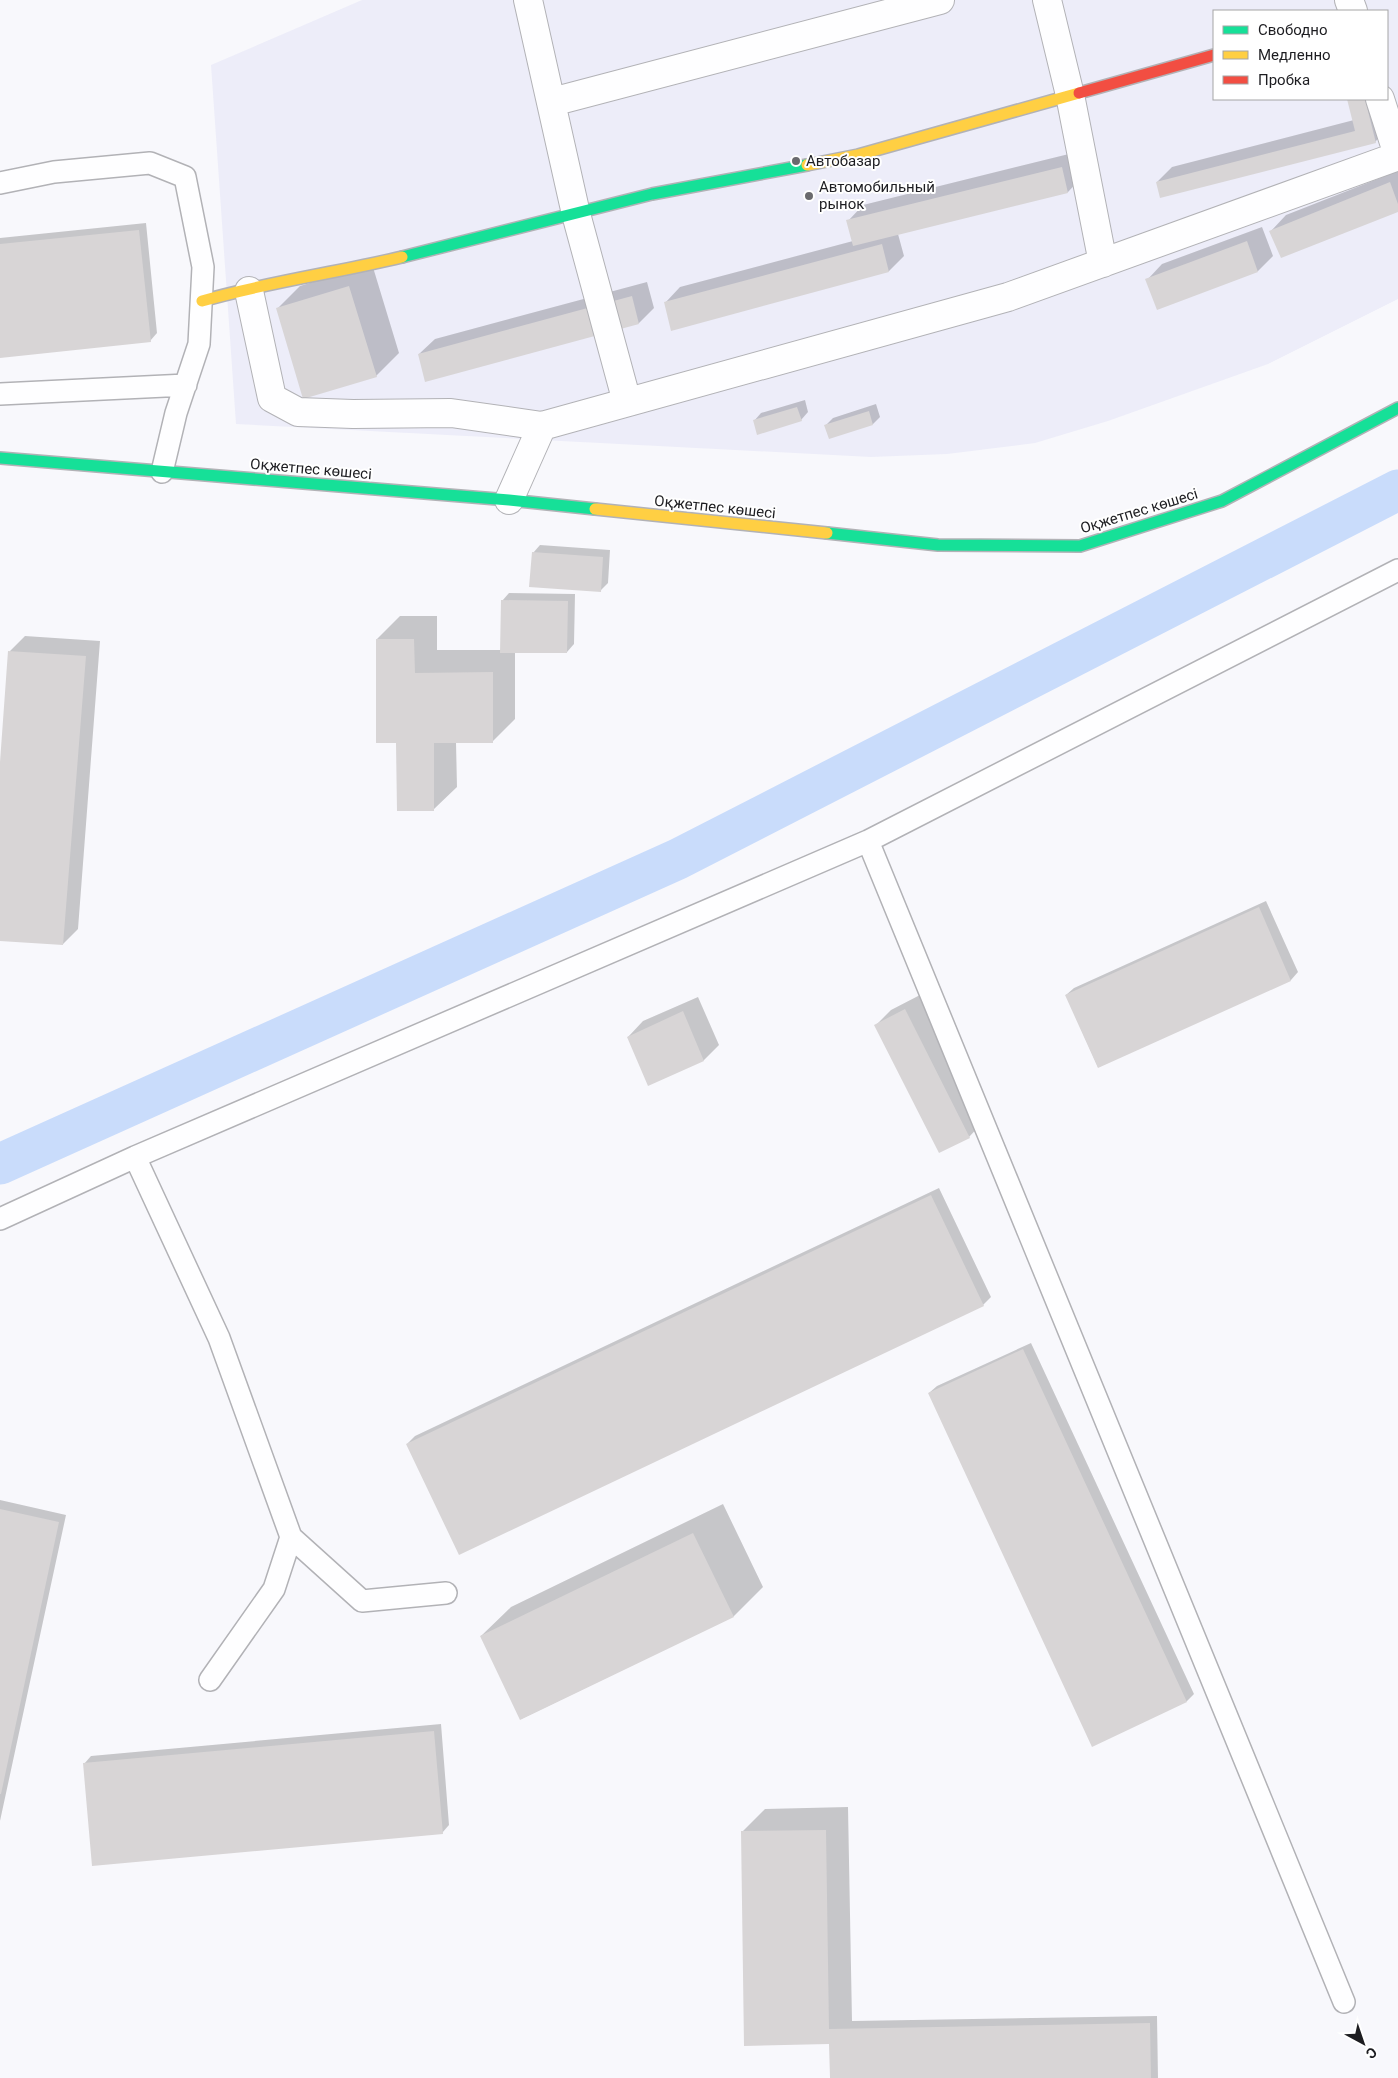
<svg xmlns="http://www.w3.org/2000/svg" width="1398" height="2078" font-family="Roboto,sans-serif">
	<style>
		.built { fill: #ededf9; fill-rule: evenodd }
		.shadow { fill: #0003 }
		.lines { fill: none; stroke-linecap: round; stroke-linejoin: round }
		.canal { stroke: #c9dcfb; stroke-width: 41 }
		.building { fill: #d8d5d6 }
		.lane-casing { stroke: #b2b2b6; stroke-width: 24 }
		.street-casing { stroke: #b2b2b6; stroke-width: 30 }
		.fast-casing { stroke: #b2b2b6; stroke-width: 14 }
		.slow-casing { stroke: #b2b2b6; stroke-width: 14 }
		.jam-casing { stroke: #b2b2b6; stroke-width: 14 }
		.lane { stroke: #fefeff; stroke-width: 21 }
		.street { stroke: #fefeff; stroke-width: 28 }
		.fast { stroke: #16e098; stroke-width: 11 }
		.slow { stroke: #ffcf43; stroke-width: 11 }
		.jam { stroke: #f24e42; stroke-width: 11 }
		.poi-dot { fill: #6a6a6e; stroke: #fff; stroke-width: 2 }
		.labels { text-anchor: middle; stroke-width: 4; stroke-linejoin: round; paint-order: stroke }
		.poi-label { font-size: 15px; fill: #1d1d21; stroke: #fff; text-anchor: start }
		.street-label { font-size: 15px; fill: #1d1d21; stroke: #fff }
	</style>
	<rect width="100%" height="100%" fill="#f8f8fc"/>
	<path class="built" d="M362 0H1398V299L1268 364 1108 421 1035 443 947 454 871 457 236 424 211 65ZM1214 11H1387V99H1214Z"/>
	<path class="shadow" d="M1348 99H1384L1390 126 1375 142 1157 182 1172 167 1354 120Z
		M1077 152 1083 176 1068 192 898 234 904 256 889 271 665 303 680 287 853 241 848 221 863 205Z
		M1398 171V211L1271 231 1286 215Z
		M146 223 157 333 150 341 0 356V238Z
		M1262 227 1273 256 1258 271 1147 280 1162 264Z
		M372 264 399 353 376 376 277 309 300 286Z
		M647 282 654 308 639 323 419 354 435 339Z
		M805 400 808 412 801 420 754 421 761 413Z
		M876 404 880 417 873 424 829 437 826 425 833 418Z
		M540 545 610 550 608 583 600 591 533 553Z
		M509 593 575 594 574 644 567 652H515V719L493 741 456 742 457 787 434 809 398 742 377 639 400 616H437V650H501L502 601Z
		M25 636 100 641 78 929 63 944 0 940V778L10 651Z
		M1266 901 1298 972 1291 980 1098 1067 1066 995 1074 988Z
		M920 995 984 1121 969 1137 876 1025 891 1010Z
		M698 997 719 1045 704 1060 648 1084 628 1037 643 1021Z
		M939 1188 991 1297 983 1305 407 1444 415 1436Z
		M1031 1343 1194 1694 1187 1701 1093 1745 929 1393 937 1386Z
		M0 1500 66 1515 0 1821Z
		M723 1504 763 1587 734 1616 521 1719 481 1636 511 1607Z
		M441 1724 449 1825 442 1833 84 1764 91 1756Z
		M848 1807 852 2021 1157 2016 1158 2078H831L830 2043 742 1832 765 1809Z"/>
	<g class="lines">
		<path class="canal" d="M0 1164 678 859 1398 490"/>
	</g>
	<path class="building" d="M1347 99H1365L1376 143 1160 198 1156 182 1355 131Z
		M1062 167 1068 193 853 246 846 220Z
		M1390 182 1398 204V212L1281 258 1269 231Z
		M139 230 151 342 0 358V244Z
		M1247 241 1258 272 1157 310 1145 279Z
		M882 244 889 272 671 331 664 302Z
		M349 286 377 377 303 399 276 308Z
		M632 296 639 324 425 382 418 354Z
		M797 407 802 421 757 435 753 420Z
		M869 411 873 425 829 439 824 425Z
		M532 552 603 557 601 592 529 587Z
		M501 600 568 601 567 653H500Z
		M376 639H414L415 673 493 672V743H434V811H397L396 743H376Z
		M8 651 86 656 63 945 0 941V762Z
		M1259 907 1291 981 1098 1068 1065 995Z
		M905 1009 970 1138 939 1153 874 1025Z
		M683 1011 704 1061 648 1086 627 1037Z
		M931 1195 984 1306 459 1555 406 1444Z
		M1023 1349 1187 1702 1092 1747 928 1393Z
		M0 1509 59 1522 1 1794H0Z
		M693 1533 734 1617 520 1720 480 1636Z
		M434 1731 443 1834 92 1866 83 1763Z
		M826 1830 829 2029 1150 2023 1151 2078H830L829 2044 744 2046 741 1831Z"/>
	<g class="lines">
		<g class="lane-casing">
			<path id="lane" d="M0 183 54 172 150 163 185 177 203 267 199 344 176 413 162 472
				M0 394 186 385
				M868 841 1344 2002
				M135 1157 219 1338 291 1537 274 1589 210 1680
				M0 1219 135 1157 868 841 1398 570
				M291 1537 362 1601 446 1593"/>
		</g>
		<g class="street-casing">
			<path id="street" d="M528 0 576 214 627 402
				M1047 0 1070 95 1103 263
				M1349 0 1353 11
				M1380 99 1398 155
				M552 102 940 0
				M249 291 272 398 298 412 353 414 451 413 542 426
				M509 500 542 426 1008 297 1398 156"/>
		</g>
		<g class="fast-casing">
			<path id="fast" d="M402 257 652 194 807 165
				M0 458 509 500 595 509
				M827 533 938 545 1080 546 1222 501 1398 408"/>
		</g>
		<g class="slow-casing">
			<path id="slow" d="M807 165 858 155 1079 93
				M202 301C267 282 336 273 402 257
				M595 509 827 533"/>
		</g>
		<g class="jam-casing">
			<path id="jam" d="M1079 93 1214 55"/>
		</g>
		<use href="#lane" class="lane"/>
		<use href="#street" class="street"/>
		<use href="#fast" class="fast"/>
		<use href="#slow" class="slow"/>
		<use href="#jam" class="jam"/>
	</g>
	<g class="poi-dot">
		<circle cx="796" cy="161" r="5"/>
		<circle cx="809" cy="196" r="5"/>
	</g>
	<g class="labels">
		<g class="poi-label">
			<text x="806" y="166">Автобазар</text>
			<text x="819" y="192">Автомобильный<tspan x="819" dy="17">рынок</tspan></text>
		</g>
		<g class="street-label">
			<text transform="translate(311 469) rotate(5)" y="5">Оқжетпес көшесі</text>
			<text transform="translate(715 507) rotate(6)" y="5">Оқжетпес көшесі</text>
			<text transform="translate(1139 511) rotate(-17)" y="5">Оқжетпес көшесі</text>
		</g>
	</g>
	<rect x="1213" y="10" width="175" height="90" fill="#ffffff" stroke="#a5a5a6"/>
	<rect x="1223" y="26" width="25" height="8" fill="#16e098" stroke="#a5a5a6"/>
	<text x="1258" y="35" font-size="15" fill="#1d1d21">Свободно</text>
	<rect x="1223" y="51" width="25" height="8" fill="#ffcf43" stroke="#a5a5a6"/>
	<text x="1258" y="60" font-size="15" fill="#1d1d21">Медленно</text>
	<rect x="1223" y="76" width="25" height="8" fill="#f24e42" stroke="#a5a5a6"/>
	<text x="1258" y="85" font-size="15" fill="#1d1d21">Пробка</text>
	<g transform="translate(1363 2043) rotate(140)" stroke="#ffffff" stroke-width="4" paint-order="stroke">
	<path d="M0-4L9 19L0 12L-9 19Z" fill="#1d1d21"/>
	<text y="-8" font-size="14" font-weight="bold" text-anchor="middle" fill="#1d1d21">С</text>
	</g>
</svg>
